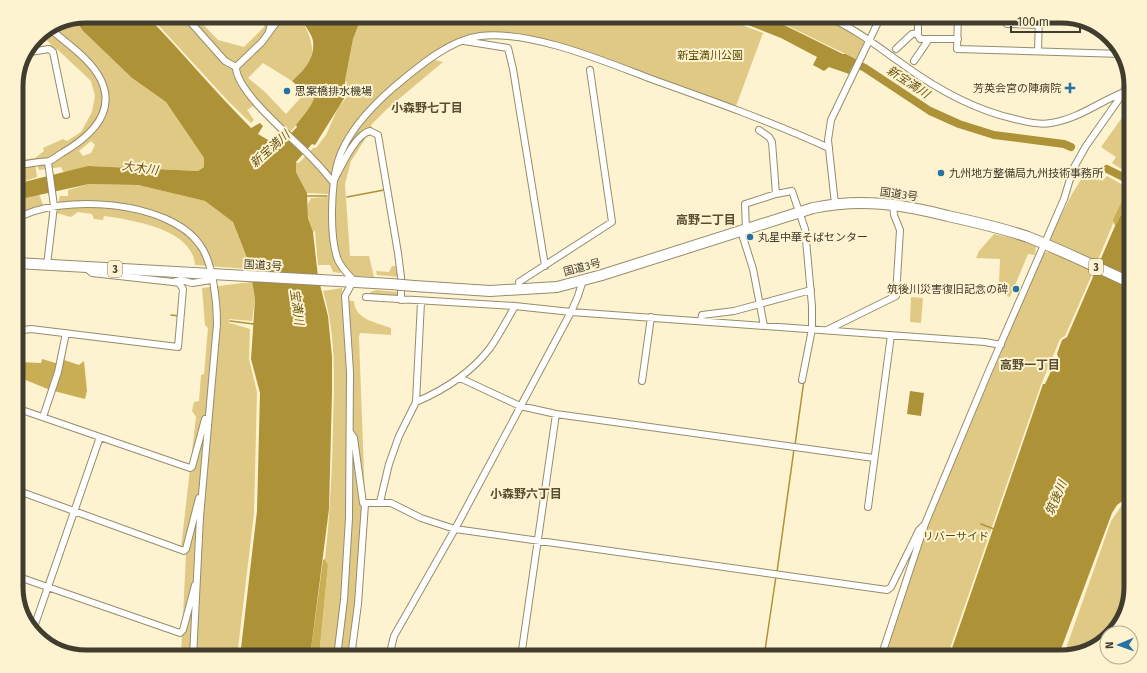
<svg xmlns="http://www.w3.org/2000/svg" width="1147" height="673" font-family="'Fira Sans','Noto Sans JP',sans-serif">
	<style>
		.green { fill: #dfc985; fill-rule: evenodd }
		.forest { fill: #caae55 }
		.water { fill: #ad9237 }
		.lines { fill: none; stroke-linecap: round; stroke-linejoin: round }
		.stream { stroke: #ad9237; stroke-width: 1.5 }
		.river { stroke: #ad9237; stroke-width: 8 }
		.minor-casing { stroke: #968c6b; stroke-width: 8 }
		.highway-casing { stroke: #968c6b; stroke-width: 12 }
		.minor { stroke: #fff; stroke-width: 6 }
		.highway { stroke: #fff; stroke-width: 10 }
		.highway-bridge-casing { stroke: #968c6b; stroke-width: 12; stroke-linecap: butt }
		.highway-bridge { stroke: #fff; stroke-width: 10 }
		.poi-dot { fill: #2672a5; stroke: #fef3d0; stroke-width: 1.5 }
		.labels { text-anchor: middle; stroke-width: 4; stroke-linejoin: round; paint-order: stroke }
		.shield { fill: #fef3d0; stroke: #79735f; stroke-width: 1 }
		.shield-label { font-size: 10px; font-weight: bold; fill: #403c2e }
		.park-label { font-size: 11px; fill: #5c4a00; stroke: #fef3d0 }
		.poi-label { font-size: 11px; fill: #403c2e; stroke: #fef3d0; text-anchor: start }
		.street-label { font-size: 11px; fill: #403c2e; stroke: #fef3d0 }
		.water-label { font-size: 12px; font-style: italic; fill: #685511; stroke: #fef3d0 }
		.neighbourhood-label { font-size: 12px; font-weight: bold; fill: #584e30; stroke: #fef3d0 }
		.rim { fill: none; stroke: #403c2e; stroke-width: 5 }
	</style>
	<rect width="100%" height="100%" fill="#fef3d0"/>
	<path class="green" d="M150 16H195L218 40 244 47 264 27 265 19 269 16H305L303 22C317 50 316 60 292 81L263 63 248 78 264 91 286 114 312 85 315 86C319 104 295 127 284 138L253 106 247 110 254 120 251 123 229 102Z
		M362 16H719L763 33 736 106 582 53 496 33 447 47 426 58 443 62 387 109 371 125 374 134 367 136 351 161 345 184 350 256H369L374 277 355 276 346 268 340 273 333 272 330 265H318L315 231 313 232C309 221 304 208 311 198L328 197V194L307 193 296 172V162L299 163 313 148H316L326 135 338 108 347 97V83L345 81 353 39Z
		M765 16H818L838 24 865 41 856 59 782 23Z
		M74 18 83 31 132 78 166 102 204 158V167L198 171 88 166 64 173 61 167 39 170 36 161 16 165V161L35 158 44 151 43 148 63 139 67 141 81 132 92 112 95 96 91 81 57 49 54 51 49 42 39 35 59 21ZM91 141 95 145 91 153 83 156 79 151Z
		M1131 105V175L1112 163 1116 157 1101 147Z
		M35 164 37 177 16 184V167Z
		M1085 173 1102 181 1107 176 1128 188 1097 262 1052 243 1049 239 1072 194Z
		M89 184 138 185 205 201 233 222 249 263 255 299 252 321 229 319V323C236 324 242 327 250 329L249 359 257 392 254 513 237 657H181L186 554 181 548 196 417 192 411 194 402 199 401 201 375 204 374 208 328 205 325 202 288 251 282 248 269 195 265C193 229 132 220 104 216L103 220 94 219 92 214 78 212 71 217 56 213 60 196H68V190Z
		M39 194 43 205 16 216V200Z
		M994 234 1022 240 1036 246 1035 255 1028 254 1010 297 1006 296 1005 286 999 283 1000 259 976 258 979 251Z
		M1049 251 1094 270 1065 336 1060 339 1041 385 947 657H883L927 525 1043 254Z
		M392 266H397L399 277 377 275 376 271 389 272Z
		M342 288 343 300 354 301C355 320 376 322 391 328V335L360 333 359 337 365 501 362 506 358 580 349 657H319L328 565 325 559C330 515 332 472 333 428 334 380 337 338 323 291Z
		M376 290 398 292 397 298 371 296 370 292Z
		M911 297 923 298 921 323 910 322Z
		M1131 496V588L1122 622 1111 633H1107V637L1096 648 1063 657 1111 521 1124 502Z"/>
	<path class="forest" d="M1128 188 1131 189V196L1115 226 1113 220Z
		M42 359 59 364 64 360 79 365 84 361 87 391 85 399 50 390 16 376V369L20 362 41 363Z
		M325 559 328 565 319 657H310L323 560Z"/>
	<path class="water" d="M86 16H147C183 53 215 92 251 128L260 123 263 126 258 134C263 137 276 145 280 145L297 127 296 125C305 113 318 101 315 86L312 85 305 93 292 81C304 70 315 59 313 41 312 35 306 27 303 22L305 16H362L353 39 345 81V97L315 145 312 144 296 162V172L307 193 308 218 313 232 318 277 328 316 332 357V392L329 509 310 657H240L257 511 260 393 251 359 255 299 249 263 233 222 205 201 138 185 89 184 16 200V184L88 166 198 171 204 167V158L166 102 132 78 83 31 74 18Z
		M725 16H760L782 24 855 60 849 74 829 67 824 71 813 65 817 57 781 38Z
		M1131 196V463L1127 475 1131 477V495L1117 505 1112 513 1058 657H949L1043 384H1045L1058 356 1057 354 1062 340 1067 337 1115 226Z
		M910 391 924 393 921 416 907 414Z"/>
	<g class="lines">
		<path class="stream" d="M307 196H327
			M347 197 384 190
			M171 315 179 316
			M230 321 254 324
			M795 445 804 380
			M981 524 994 529
			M777 572 794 449
			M764 657 776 576"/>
		<path class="river" d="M845 58 865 68 930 111 959 124 994 135 1064 144 1071 147
			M1107 169 1131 181"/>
		<g class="minor-casing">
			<path id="minor" d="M185 16 225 61 236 67
				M281 16 262 42 236 67C236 91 289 135 307 153 316 162 325 172 333 182 340 169 355 134 370 131L378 135 398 253 401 277V300
				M826 16C854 28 877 46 901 63 935 88 974 110 1015 119 1027 122 1039 125 1051 123 1078 119 1099 102 1124 92
				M918 16V35L920 39H958
				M958 16 957 49 1122 54
				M1007 24 1039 25
				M269 32 273 16
				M464 41 508 48 513 69 545 266
				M896 49 912 34 918 33
				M1038 51 1039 16
				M30 52 49 49 53 52 66 115
				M914 61 929 39
				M759 130 769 137 772 142 776 194 792 191 805 229 812 306V329L802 380
				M16 166C24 164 32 163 40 162 43 161 48 162 49 161 53 160 58 155 62 153 88 138 117 114 101 80 91 59 66 43 49 28
				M835 204 828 140 831 120 881 16
				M16 219C60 193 169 200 200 245 213 262 217 302 217 324L200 517 193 657
				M746 229 745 204 776 194
				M741 231 753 269 764 326
				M47 265 54 206 48 162
				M86 268 92 273 173 282 181 280 192 283 211 280
				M583 280 578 296 571 312 985 342 1001 345
				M355 282C349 275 342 269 338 260 329 237 331 185 338 161 347 132 372 106 394 87 418 67 449 40 480 36 532 30 606 62 654 80 713 101 772 122 829 148
				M520 291 519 282 612 222 590 70
				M366 297 515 306 571 312 455 529 394 636 389 657
				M701 321 702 315 734 311 811 290
				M827 330 896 296 900 230 894 215 893 204
				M16 331 31 329 178 347 183 289 179 283 173 282
				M460 378 520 406 556 414 874 458
				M642 381 651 317
				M416 402C444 390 471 373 490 348 499 335 507 320 515 306
				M16 408 190 468 192 467 205 419
				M43 417 58 372 66 333
				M350 432 354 438 363 503H391L421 518 455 529 887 590 891 587 919 530 925 524
				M16 490 184 551 186 549 199 498
				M380 502 389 464 399 436 416 402 421 302
				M868 507 891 335
				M16 576 180 633 183 630 195 585
				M33 630 100 437
				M337 657 344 600 349 518 350 372 345 296 352 283
				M351 657 358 604 365 504
				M521 657 556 414
				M881 657 925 524 988 373 1064 199 1073 169 1086 146 1124 92 1126 86 1127 69"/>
		</g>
		<g class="highway-casing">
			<path id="highway" d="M16 263 391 284
				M414 286 490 291 557 287 602 275 813 208C861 198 901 204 948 216 975 222 1002 228 1028 237 1063 251 1097 267 1131 283"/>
		</g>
		<use href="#minor" class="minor"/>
		<use href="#highway" class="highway"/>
		<g class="highway-bridge-casing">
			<path id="highway-bridge" d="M391 284 414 286"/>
		</g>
		<use href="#highway-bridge" class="highway-bridge"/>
	</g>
	<g class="poi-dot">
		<path d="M1068 82h4v4h4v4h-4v4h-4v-4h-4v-4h4z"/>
		<circle cx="287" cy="91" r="4"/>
		<circle cx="941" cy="173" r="4"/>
		<circle cx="750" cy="237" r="4"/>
		<circle cx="1016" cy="289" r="4"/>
	</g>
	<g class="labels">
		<g class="shield">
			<rect x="1089" y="259" width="14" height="16" rx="3"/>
			<rect x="108" y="261" width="14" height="16" rx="3"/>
		</g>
		<g class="shield-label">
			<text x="1096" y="271">3</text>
			<text x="115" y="273">3</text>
		</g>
		<g class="park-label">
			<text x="710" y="59">新宝満川公園</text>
			<text x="956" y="540">リバーサイド</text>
		</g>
		<g class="poi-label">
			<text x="1061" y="92" text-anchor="end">芳英会宮の陣病院</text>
			<text x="295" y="95">思案橋排水機場</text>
			<text x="949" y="177">九州地方整備局九州技術事務所</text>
			<text x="758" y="241">丸星中華そばセンター</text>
			<text x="1008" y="293" text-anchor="end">筑後川災害復旧記念の碑</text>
		</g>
		<g class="street-label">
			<text transform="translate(899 194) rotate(8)" y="4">国道3号</text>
			<text transform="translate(263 265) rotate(3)" y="4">国道3号</text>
			<text transform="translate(582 267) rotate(-15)" y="4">国道3号</text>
		</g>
		<g class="water-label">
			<text transform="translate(908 82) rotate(33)" y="4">新宝満川</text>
			<text transform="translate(270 149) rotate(-42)" y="4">新宝満川</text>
			<text transform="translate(140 168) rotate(8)" y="4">大木川</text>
			<text transform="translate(297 307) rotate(82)" y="4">宝満川</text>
			<text transform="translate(1056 498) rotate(-67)" y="4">筑後川</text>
		</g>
		<g class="neighbourhood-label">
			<text x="427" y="112">小森野七丁目</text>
			<text x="706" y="224">高野二丁目</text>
			<text x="1030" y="369">高野一丁目</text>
			<text x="526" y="498">小森野六丁目</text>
		</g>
	</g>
	<path d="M0 0H1147V673H0ZM86 23H1061A63 63 0 0 1 1124 86V587A63 63 0 0 1 1061 650H86A63 63 0 0 1 23 587V86A63 63 0 0 1 86 23Z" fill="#fef3d0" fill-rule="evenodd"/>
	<path class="rim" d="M86 23H1061A63 63 0 0 1 1124 86V587A63 63 0 0 1 1061 650H86A63 63 0 0 1 23 587V86A63 63 0 0 1 86 23Z"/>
	<g transform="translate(1119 645) rotate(268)"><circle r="19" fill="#fef3d0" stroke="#b2aa8f"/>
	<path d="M0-3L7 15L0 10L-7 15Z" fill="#2672a5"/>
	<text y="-6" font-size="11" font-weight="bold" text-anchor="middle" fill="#403c2e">N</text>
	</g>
	<path d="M1011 26v6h69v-6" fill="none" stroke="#403c2e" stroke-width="2"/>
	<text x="1017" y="26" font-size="12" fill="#403c2e" stroke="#fef3d0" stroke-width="3" paint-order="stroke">100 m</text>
</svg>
